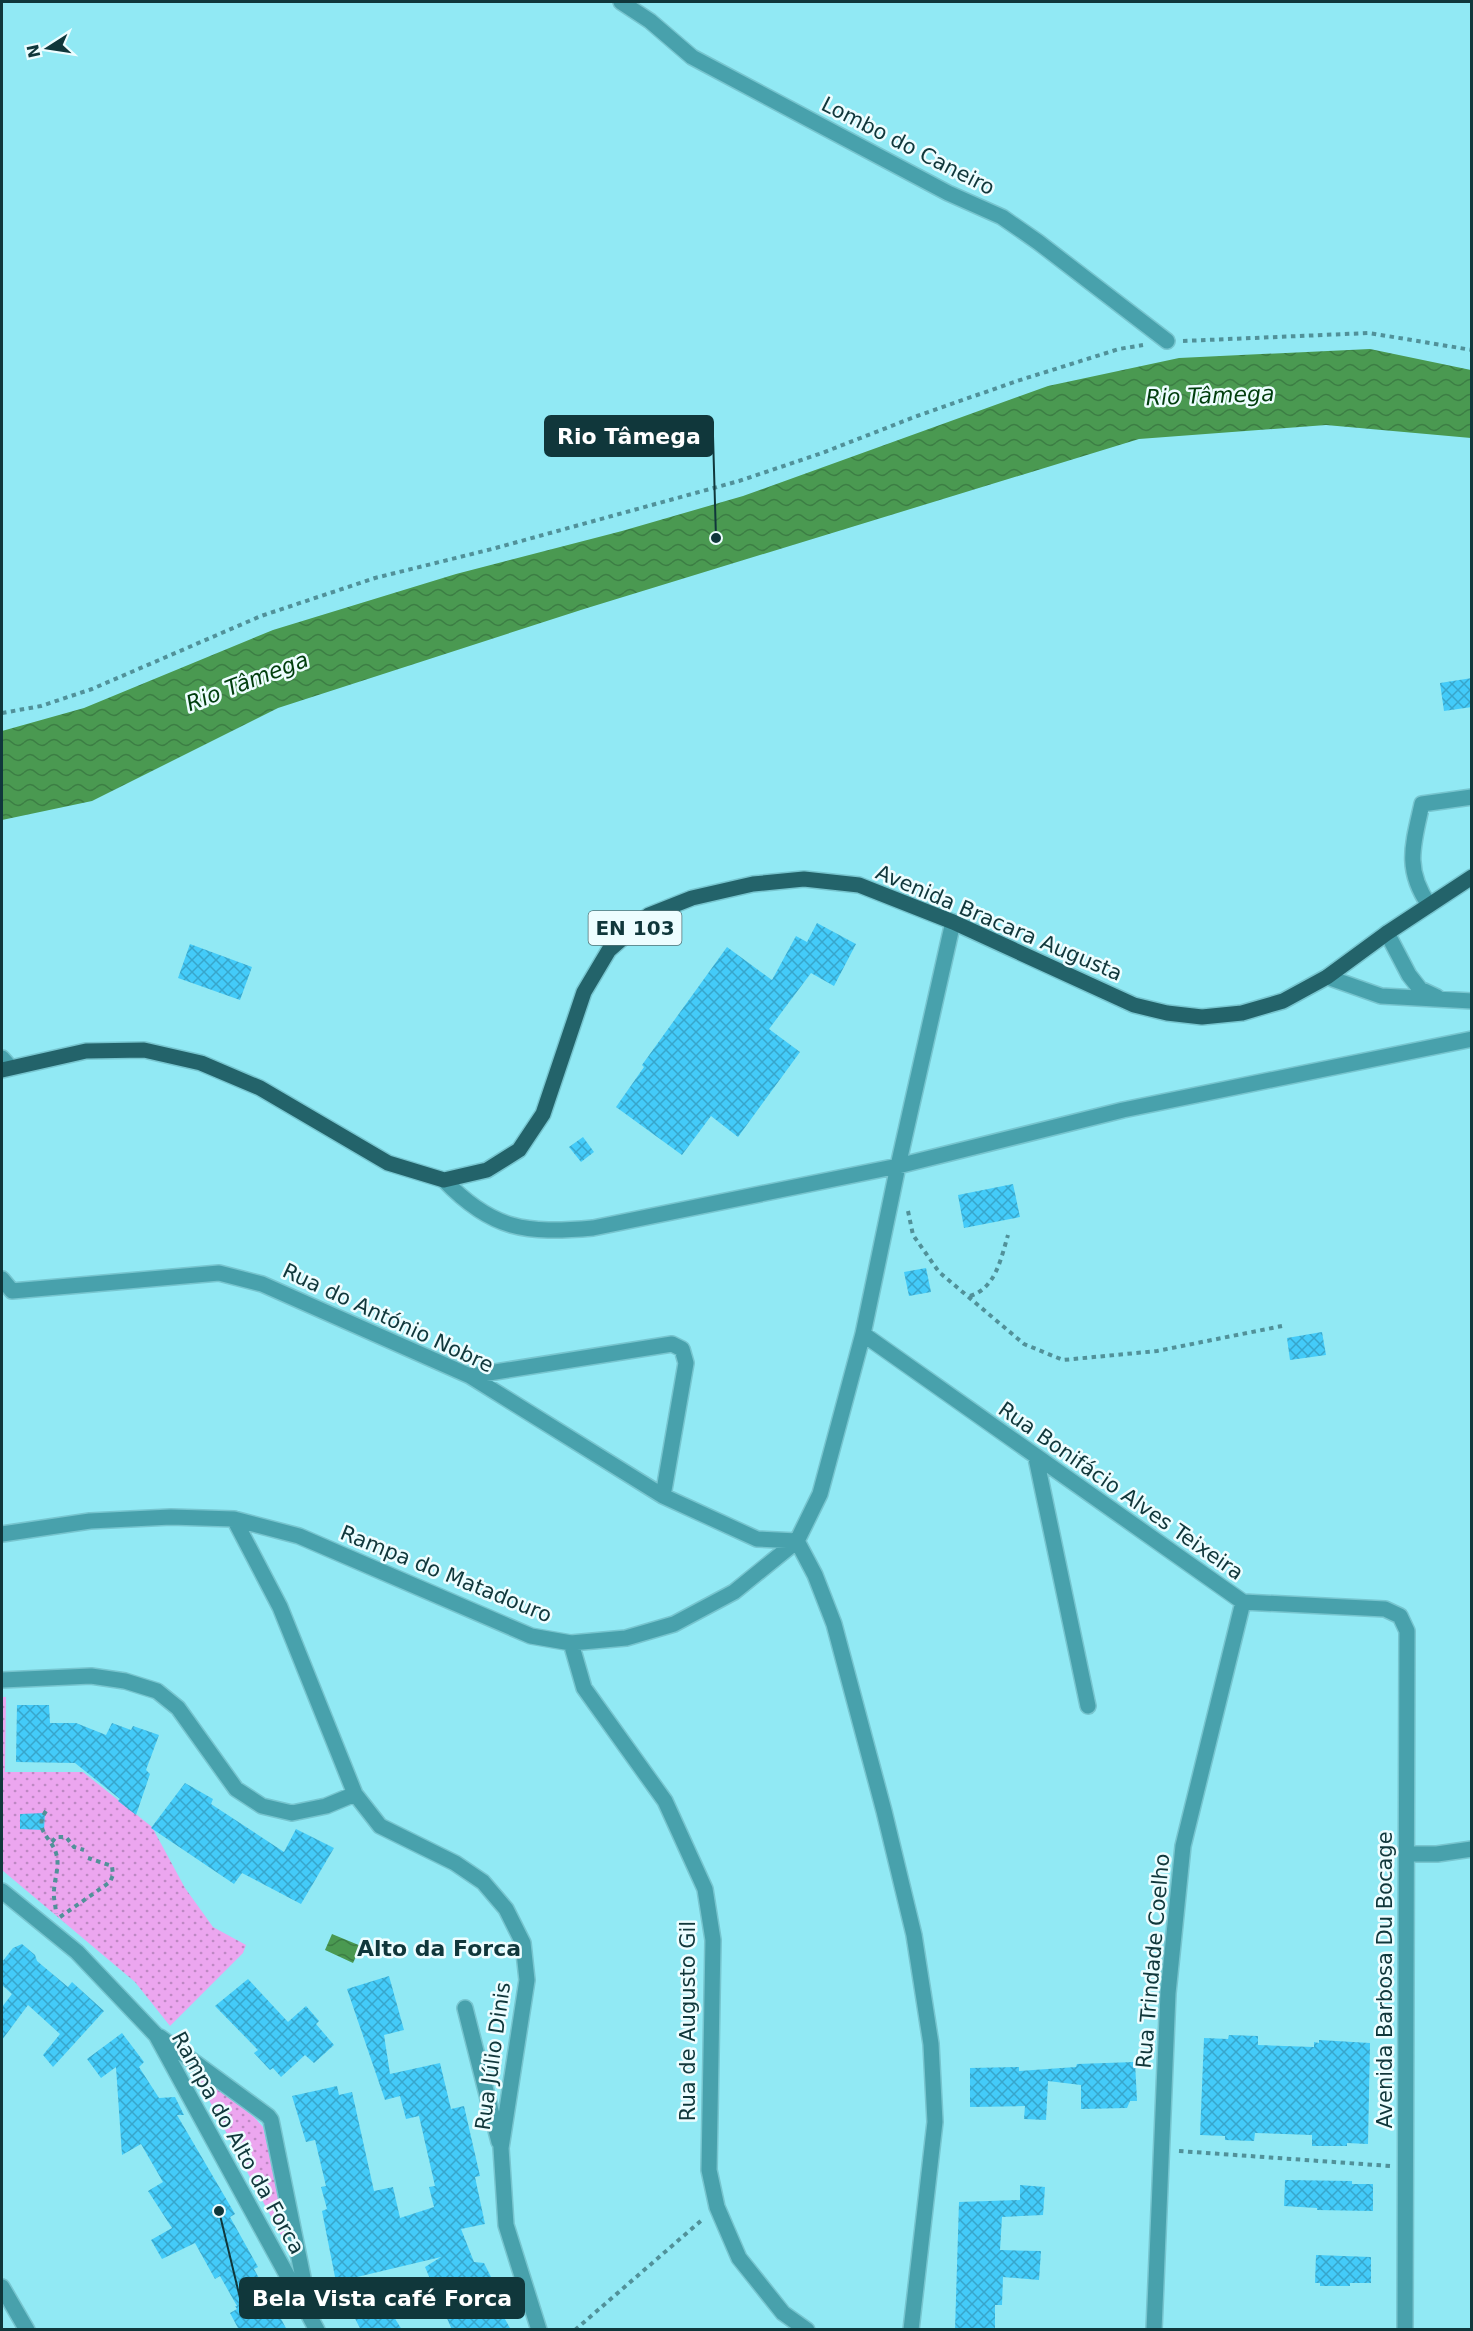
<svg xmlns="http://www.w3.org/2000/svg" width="1473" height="2331" font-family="'DejaVu Sans',sans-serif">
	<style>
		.green { fill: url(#green-dots) }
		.water { fill: url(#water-waves) }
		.building { fill: url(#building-cross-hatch) }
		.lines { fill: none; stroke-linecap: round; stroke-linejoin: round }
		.minor-casing { stroke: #77c5cf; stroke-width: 18 }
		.major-casing { stroke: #77c5cf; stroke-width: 18 }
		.path { stroke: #519199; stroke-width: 4; stroke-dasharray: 4.5 4.5; stroke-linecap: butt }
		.minor { stroke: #48a1ac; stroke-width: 15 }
		.major { stroke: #23636a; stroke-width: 15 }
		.labels { text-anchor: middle; stroke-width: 5; stroke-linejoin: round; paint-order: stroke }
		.shield { fill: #edfdff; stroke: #527276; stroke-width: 1.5 }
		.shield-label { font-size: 20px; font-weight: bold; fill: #10373b }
		.street-label { font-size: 21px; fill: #10373b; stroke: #edfdff }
		.water-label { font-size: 22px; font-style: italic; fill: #013e0d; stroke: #edfdff }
		.neighbourhood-label { font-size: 22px; font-weight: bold; fill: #10373b; stroke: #edfdff }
		.leader { fill: none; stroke: #10373b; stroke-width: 2 }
		.callout-dot { fill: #10373b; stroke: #edfdff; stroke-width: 2 }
		.callout { fill: #10373b; stroke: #10373b; stroke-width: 2 }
		.callout-label { font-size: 22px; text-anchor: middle; font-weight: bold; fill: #fff }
	</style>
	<defs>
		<pattern id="green-dots" width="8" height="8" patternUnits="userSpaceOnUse" patternTransform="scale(1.5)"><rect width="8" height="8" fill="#eca6ef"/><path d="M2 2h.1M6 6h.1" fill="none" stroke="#be88c3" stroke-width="1.8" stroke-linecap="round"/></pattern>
		<pattern id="water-waves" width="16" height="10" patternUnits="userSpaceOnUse" patternTransform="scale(1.5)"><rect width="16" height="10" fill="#4a9951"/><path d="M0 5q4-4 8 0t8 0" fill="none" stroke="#3c7e44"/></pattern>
		<pattern id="building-cross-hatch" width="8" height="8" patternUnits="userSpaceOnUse" patternTransform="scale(1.5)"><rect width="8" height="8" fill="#43cbf9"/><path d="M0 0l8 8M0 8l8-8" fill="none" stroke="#37a6cb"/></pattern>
	</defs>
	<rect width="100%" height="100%" fill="#91e9f4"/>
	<path class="green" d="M2 1697H6L5 1772H83L152 1827 185 1888 213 1927 246 1945 243 1953 170 2026 135 1982 2 1870Z
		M192 2068 253 2116 263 2127 293 2258Z"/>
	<path class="water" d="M1370 349 1471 370V438L1326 425 1139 439 584 609 278 708 92 801 2 820V731L84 708 273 630 456 574 622 531 743 496 1048 386 1179 358Z
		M332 1934 361 1946 353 1963 325 1950Z"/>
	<path class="building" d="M1472 678V707L1444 711 1440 683Z
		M817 923 856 944 834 986 811 973 769 1029 800 1052 738 1137 711 1116 682 1155 616 1107 644 1067 642 1065 727 947 772 980 796 936 807 942Z
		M190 944 252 967 240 1000 178 978Z
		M583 1137 594 1152 581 1162 569 1147Z
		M1013 1184 1020 1217 964 1228 958 1195Z
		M926 1268 931 1292 909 1296 904 1272Z
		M1322 1332 1326 1355 1290 1360 1287 1338Z
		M17 1705H49L50 1723H76L106 1735 112 1723 131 1730 133 1726 159 1735 146 1770 150 1774 136 1815 118 1801 120 1799 75 1763 16 1762Z
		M185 1783 213 1799 211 1804 284 1852 296 1829 334 1848 301 1904 242 1873 234 1884 151 1828Z
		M45 1813 44 1830 20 1829V1814Z
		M22 1944 35 1955 37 1961 68 1987 72 1982 104 2011 53 2067 43 2055 60 2034 28 2005 2 2040V2007L12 1994 2 1985V1962L13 1948Z
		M389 1976 404 2030 384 2035 390 2074 440 2063 451 2109 464 2106 480 2176 475 2177 485 2224 461 2229 474 2262 484 2263 495 2285 488 2288 511 2330H452L425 2267 441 2257 336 2282 322 2211 327 2209 321 2187 326 2186 315 2140 306 2142 292 2096 337 2086 339 2095 352 2092 374 2191 393 2187 400 2218 434 2207 429 2187 435 2186 419 2116 406 2119 400 2096 385 2100 347 1989Z
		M248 1979 288 2022 306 2006 319 2021 316 2024 334 2045 314 2063 305 2055 281 2077 273 2068 270 2070 254 2053 258 2050 215 2006Z
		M122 2033 144 2062 139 2067 159 2098 175 2097 184 2115H177L235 2214 230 2217 258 2267 254 2269 287 2330H239L230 2313 237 2309 235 2306H237L220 2276 215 2279 195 2243 162 2259 151 2240 172 2228 148 2191 163 2182 141 2144 122 2155 116 2067 101 2078 87 2059Z
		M1229 2035 1258 2036V2045L1314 2047V2042L1319 2043V2040L1370 2043 1368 2144 1347 2143V2146H1312V2135L1255 2133 1254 2141 1225 2140V2136L1200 2135 1204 2038 1228 2039Z
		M1135 2062 1137 2101H1130L1127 2108 1081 2109V2085L1048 2081 1046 2120 1024 2119 1025 2106 970 2107V2068L1019 2067V2071L1076 2067 1077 2064Z
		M1285 2180 1352 2181V2184H1373V2211L1317 2210V2208L1284 2206Z
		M1020 2185 1045 2187 1043 2215 1002 2217 1000 2250 1041 2251 1039 2280 1003 2277 1002 2305H995V2330H955L959 2202 1020 2200Z
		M1316 2255 1371 2257V2283H1350V2286H1320V2283H1315Z
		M380 2294 402 2330H361L351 2311Z"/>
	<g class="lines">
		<g class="minor-casing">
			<path id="minor" d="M621 2 650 21 692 57 948 193 1002 217 1038 242 1167 341
				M1429 905C1404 869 1413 844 1422 804L1472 797
				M1387 933 1409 975 1420 989 1437 997
				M1327 977 1381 996 1472 1001
				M2 1058 10 1067
				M444 1180C492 1230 526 1234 593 1228L898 1166 1123 1110 1472 1039
				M2 1279 12 1291 219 1273 262 1284 470 1376 663 1496 757 1539 797 1541 815 1575 834 1624 884 1811 914 1935 931 2044 935 2122 911 2330
				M863 1334 1243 1602 1385 1609 1400 1616 1407 1631 1405 2330
				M470 1376 672 1344 682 1349 686 1363 663 1496
				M1036 1458 1088 1706
				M234 1519 299 1536 531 1636 571 1643 626 1638 674 1624 734 1592 797 1541 820 1494 863 1334 898 1166 953 922
				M2 1534 90 1521 171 1517 234 1519 280 1607 355 1794 380 1826 455 1863 483 1882 506 1909 523 1943 527 1980 501 2148 506 2225 539 2330
				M571 1643 584 1688 665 1801 705 1889 713 1940 709 2170 717 2207 739 2258 783 2313 807 2330
				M2 1680 91 1676 125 1681 157 1691 178 1708 236 1789 262 1806 292 1813 326 1806 355 1794
				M1406 1854H1437L1472 1849
				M2 1891 77 1952 156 2035 317 2330
				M465 2008 499 2142
				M160 2037 268 2116 271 2120 309 2307
				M2 2287 27 2330
				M1154 2330 1168 1993 1183 1846 1243 1602"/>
		</g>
		<g class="major-casing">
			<path id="major" d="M2 1070 86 1051 144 1050 201 1063 260 1088 388 1163 444 1180 487 1170 519 1150 543 1114 584 992 609 950 649 915 692 898 753 884 804 879 859 885 953 922 1134 1005 1167 1013 1202 1017 1242 1013 1283 1001 1327 977 1387 933 1472 877"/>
		</g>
		<path class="path" d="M1183 341 1369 333 1472 350
			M2 713 41 706 92 689 261 616 375 578 492 549 739 481 822 453 917 416 1017 381 1119 349 1143 345
			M908 1211 913 1235 939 1272 1024 1344 1063 1360 1157 1351 1282 1326
			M970 1296C996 1288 1001 1258 1008 1235
			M46 1811C33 1830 51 1837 56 1853 60 1866 55 1876 54 1890 53 1898 56 1906 56 1914
			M52 1842 56 1837H66L74 1847 84 1850
			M60 1917 110 1882 113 1875 112 1866 88 1858
			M1179 2151 1390 2166
			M575 2330 703 2219"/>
		<use href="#minor" class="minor"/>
		<use href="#major" class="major"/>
	</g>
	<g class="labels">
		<rect class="shield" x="588.5" y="911" width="93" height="34" rx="4.5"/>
		<g class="shield-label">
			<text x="635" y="935">EN 103</text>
		</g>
		<g class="street-label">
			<text transform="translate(908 146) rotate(27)" y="7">Lombo do Caneiro</text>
			<text transform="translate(999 923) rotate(23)" y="7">Avenida Bracara Augusta</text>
			<text transform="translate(388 1318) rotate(25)" y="7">Rua do António Nobre</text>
			<text transform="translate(1121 1491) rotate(35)" y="7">Rua Bonifácio Alves Teixeira</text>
			<text transform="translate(446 1574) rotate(22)" y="7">Rampa do Matadouro</text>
			<text transform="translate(1153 1961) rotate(-85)" y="7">Rua Trindade Coelho</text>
			<text transform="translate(1385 1980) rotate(-90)" y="7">Avenida Barbosa Du Bocage</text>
			<text transform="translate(688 2021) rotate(-90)" y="7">Rua de Augusto Gil</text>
			<text transform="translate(493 2056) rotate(-82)" y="7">Rua Júlio Dinis</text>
			<text transform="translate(238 2143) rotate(61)" y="7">Rampa do Alto da Forca</text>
		</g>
		<g class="water-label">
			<text transform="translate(1210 395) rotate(-2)" y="8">Rio Tâmega</text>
			<text transform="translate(247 681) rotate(-21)" y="8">Rio Tâmega</text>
		</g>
		<g class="neighbourhood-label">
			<text x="439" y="1956">Alto da Forca</text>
		</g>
	</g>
	<path class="leader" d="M716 538L713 436M219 2211L240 2298"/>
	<g class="callout-dot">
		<circle cx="716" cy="538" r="6"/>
		<circle cx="219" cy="2211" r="6"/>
	</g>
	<g class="callout">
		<rect x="545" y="416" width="168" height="40" rx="6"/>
		<rect x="240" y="2278" width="284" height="40" rx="6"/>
	</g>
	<g class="callout-label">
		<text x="629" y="444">Rio Tâmega</text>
		<text x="382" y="2306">Bela Vista café Forca</text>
	</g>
	<rect width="1473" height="2331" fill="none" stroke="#10373b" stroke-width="6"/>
	<g transform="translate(48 48) rotate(258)" stroke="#edfdff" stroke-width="4.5" paint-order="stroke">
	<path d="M0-4.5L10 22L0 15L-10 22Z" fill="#10373b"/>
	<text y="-9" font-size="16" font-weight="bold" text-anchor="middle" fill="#10373b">N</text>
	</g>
</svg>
